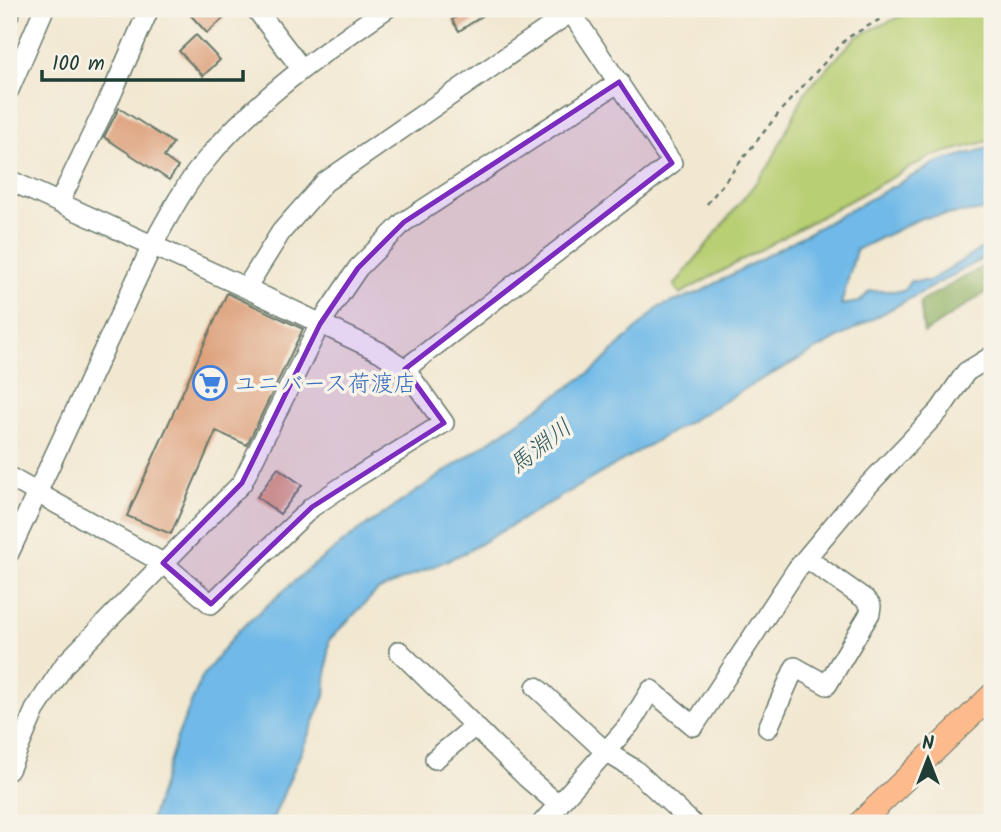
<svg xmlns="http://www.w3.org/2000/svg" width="1001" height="832" font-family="Kalam,'Klee One',sans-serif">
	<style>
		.green { fill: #b8cf73; stroke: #6c8654; stroke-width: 2 }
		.forest { fill: #92b265; stroke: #58784c; stroke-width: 2 }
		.water { fill: #6fb9e8; stroke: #477b8e; stroke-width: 2 }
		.building { fill: #dd9f79 }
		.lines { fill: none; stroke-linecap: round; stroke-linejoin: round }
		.minor-casing { stroke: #69796b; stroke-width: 22 }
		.major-casing { stroke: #69796b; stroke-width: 25 }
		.path { stroke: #69796b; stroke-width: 2.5; stroke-dasharray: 5 5; stroke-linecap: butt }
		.minor { stroke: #fff; stroke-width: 19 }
		.major { stroke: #fcba8d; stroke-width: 23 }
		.rail-casing { stroke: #1f3d34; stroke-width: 7 }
		.rail { stroke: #f7f3e8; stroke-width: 4.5; stroke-dasharray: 13; stroke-linecap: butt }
		.marked { fill: #7b2cbf; fill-opacity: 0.2; stroke: #7b2cbf; stroke-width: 5; stroke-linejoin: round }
		.labels { text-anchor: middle; stroke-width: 7; stroke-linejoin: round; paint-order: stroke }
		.shop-label { font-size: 23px; fill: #366cbe; stroke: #f7f3e8; text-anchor: start }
		.water-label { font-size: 24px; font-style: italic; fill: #335c61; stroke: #f7f3e8 }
	</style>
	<rect width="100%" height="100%" fill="#f7f3e8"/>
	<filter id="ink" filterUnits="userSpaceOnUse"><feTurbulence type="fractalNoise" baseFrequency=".0143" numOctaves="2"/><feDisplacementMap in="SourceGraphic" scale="14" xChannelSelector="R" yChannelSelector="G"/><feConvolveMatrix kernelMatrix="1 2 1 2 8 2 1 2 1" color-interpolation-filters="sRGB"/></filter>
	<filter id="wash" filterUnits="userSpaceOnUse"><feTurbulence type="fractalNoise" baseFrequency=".00686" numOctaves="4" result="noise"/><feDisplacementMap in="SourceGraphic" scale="28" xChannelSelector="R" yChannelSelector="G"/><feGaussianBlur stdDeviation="1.57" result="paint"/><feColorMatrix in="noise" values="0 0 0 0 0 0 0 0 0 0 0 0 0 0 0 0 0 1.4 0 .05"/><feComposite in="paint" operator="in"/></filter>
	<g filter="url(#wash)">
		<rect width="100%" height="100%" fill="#f2e8d1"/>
		<path class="green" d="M917 9H992V140L929 157 680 294 674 286 769 166 806 91 857 36Z"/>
		<path class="forest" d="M992 262V288L924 333 920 302Z"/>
		<path class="water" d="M992 147V209L921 218 856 250 841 305 859 302 870 291H904L910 281H929L992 242V254L757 382 466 552 377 591 329 640 325 696 271 823H150L177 737 202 677 237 632 305 572 357 532 595 369 659 307 700 292 938 162Z"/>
		<g id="blocks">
			<path class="building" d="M185 9H218L225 17 207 33Z
				M450 9H493L459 31 452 20 456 17Z
				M196 35 220 60 203 76 179 51Z
				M119 108 173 143 164 157 178 167 169 180 104 137Z
				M227 293 303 329 247 445 216 431 171 534 127 516Z
				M278 468 302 485 280 514 257 497Z"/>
		</g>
	</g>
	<g filter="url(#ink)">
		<use href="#blocks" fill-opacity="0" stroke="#69796b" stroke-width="2"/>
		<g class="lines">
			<g class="minor-casing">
				<path id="minor" d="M256 9 301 68
					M9 90 44 9
					M9 180 246 288 380 352 405 369 444 423 355 478 312 507 211 604 163 563 9 477
					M59 203 113 91 149 9
					M246 288 281 232 325 182 571 12
					M405 369 672 163 569 9
					M9 553 152 246C168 217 184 186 206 160 257 98 321 54 386 9
					M399 651 527 778 559 805
					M536 687 606 752 634 769 692 823
					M768 728 795 667 827 685 870 613 871 606 865 599 806 558
					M435 759 475 726
					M9 770 35 710 65 664 242 483 320 324 358 268 404 222 619 82
					M542 823 630 724 651 690 694 726 797 569 857 497 940 410 966 372 992 356"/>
			</g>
			<g class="major-casing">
				<path id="major" d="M860 823 992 695"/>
			</g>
			<path class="path" d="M707 204 782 109 847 38 898 9"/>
			<use href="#minor" class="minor"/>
			<use href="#major" class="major"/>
			<g class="rail-casing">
				<path id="rail" d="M9 32 19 9"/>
			</g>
			<use href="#rail" class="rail"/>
		</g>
	</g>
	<path class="marked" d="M619 82 672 163 405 369 444 423 312 507 211 604 163 563 242 483 320 324 358 268 404 222Z"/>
	<defs>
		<g id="supermarket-ring" transform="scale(1.75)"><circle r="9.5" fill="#f7f3e8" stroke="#3f7fe0" stroke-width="1.5"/><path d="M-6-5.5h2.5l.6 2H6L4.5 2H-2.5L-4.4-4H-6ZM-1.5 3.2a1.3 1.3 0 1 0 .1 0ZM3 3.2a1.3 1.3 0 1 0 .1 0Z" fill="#3f7fe0"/></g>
	</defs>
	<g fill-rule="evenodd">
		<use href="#supermarket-ring" x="210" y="383"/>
	</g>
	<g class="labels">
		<g class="shop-label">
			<text x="234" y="391">ユニバース荷渡店</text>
		</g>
		<g class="water-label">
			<text transform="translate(540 446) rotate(-38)" y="8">馬淵川</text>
		</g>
	</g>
	<rect width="1001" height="832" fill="none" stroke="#f7f3e8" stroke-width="35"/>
	<g transform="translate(928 759)" stroke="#f7f3e8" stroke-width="5" paint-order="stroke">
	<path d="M0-5L12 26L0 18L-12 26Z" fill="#1f3d34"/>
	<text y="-10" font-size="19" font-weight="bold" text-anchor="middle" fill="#1f3d34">N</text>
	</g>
	<path d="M42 70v10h201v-10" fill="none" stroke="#1f3d34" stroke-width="3.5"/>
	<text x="52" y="70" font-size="21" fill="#1f3d34" stroke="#f7f3e8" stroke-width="5" paint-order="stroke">100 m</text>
</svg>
